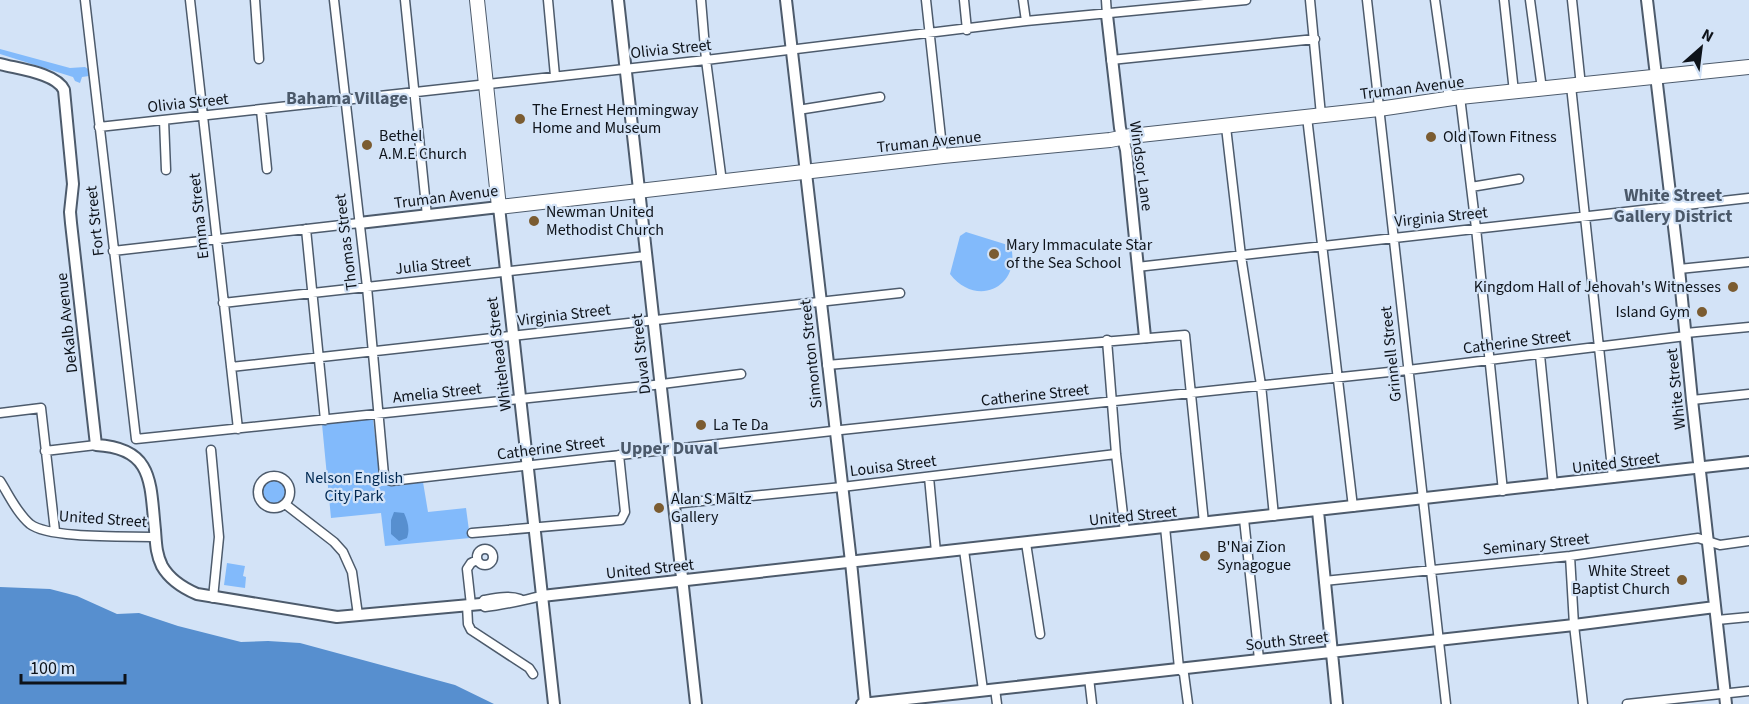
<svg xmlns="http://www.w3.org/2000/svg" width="1749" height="704" font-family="'Source Sans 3',sans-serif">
<rect width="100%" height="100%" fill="#d3e3f7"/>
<path fill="#82bafb" d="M0,49L70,68L85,67L88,69L89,76L82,77L80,83L75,81L73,77L0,54Z
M966,232L1011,246C1021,288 976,308 950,274L960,236Z
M373,419L381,486L423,482L428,512L466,508L470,538L385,546L381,513L331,518L322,424Z
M263 492a12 12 0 1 1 24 0a12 12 0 1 1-24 0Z
M227,563L245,566L243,576L246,577L245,588L224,585Z"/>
<path fill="#578fcf" d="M394,512L404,513C408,522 410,529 407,538L399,541L391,534V520Z
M0,587L50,589L77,596L117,614L139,613L178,626L241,642L268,641L300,643L455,685L494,704H0Z"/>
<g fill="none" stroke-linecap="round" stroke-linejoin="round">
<defs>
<path id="minor" d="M85,0L136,439L654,385L741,374
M190,0L238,429
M255,0L259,59
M334,0L367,287L384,475L386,479L391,481L841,430L1408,370L1686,336
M405,0L427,216
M548,0L555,76
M701,0L706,60L722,182
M926,0L943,156
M964,0L967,30
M1023,0L1026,21
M1106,0L1107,15
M1310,0L1321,115
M1367,0L1446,704
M1435,0L1449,99
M1504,0L1514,92
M1530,0L1542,89
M1572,0L1581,86
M1111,60L1315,39
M1571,86L1613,478
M1460,97L1476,228L1503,491
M261,110L267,169
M798,110L880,97
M1307,117L1353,507
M164,120L166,170
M99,127L706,60L1026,21L1246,0
M1226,127L1241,256L1261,385L1274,516
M1471,187L1519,179
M306,229L325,420
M113,251L359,223
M1137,267L1749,198
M1679,269L1749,262
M223,303L646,256
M1686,333L1749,327
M1107,340L1116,454L1125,532
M1540,355L1553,485
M827,365L1185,335L1204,523
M231,367L900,293
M1692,400L1749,394
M0,413L41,408L55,531
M211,450L219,537L213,598
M45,451L96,445
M258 492a16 16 0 1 1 32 0a16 16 0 1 1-32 0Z
M929,477L936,552
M0,481C9,495 17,513 30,524C49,539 128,536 155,537
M285,504L334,542L343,552L352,572L358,615
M673,504L842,487L1116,454
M1244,519L1259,659
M1165,527L1179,668L1184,674L1188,704
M472,533L621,520L625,512L619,455
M1026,543L1040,634
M477 557a8 8 0 1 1 16 0a8 8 0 1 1-16 0Z
M964,550L983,690
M1570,556L1574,625L1583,704
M1324,581L1570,556L1698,538L1720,545L1749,541
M481,604L485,607C505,605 523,600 542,596
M481,604L484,600C495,598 509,595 520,599
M467,605L468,624L471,630L529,668L533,674
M471,605L467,569L471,563L477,560
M1717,620L1749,617
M1089,678L1092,704
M995,689L997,704
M1627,704L1749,691"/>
<path id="tertiary" d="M618,0L696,704
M786,0L851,562L865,703
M1647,0L1679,269L1692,400L1726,704
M1107,15L1120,128L1126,150L1145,337
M0,64C18,69 56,73 64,90L73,184L70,212L71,223L96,445C154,448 150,483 155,530C156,543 156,554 162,566C170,580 183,588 197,594L337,617L481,604
M359,223L499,207L554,704
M1318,511L1337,704
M542,596L1749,462
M862,704L1574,625L1715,607"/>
<path id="primary" d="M477,0L499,207L943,156L1110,140L1131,136L1379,109L1460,97L1749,67"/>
</defs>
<use href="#minor" stroke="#4d5b6c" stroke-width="11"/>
<use href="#tertiary" stroke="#4d5b6c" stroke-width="14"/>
<use href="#primary" stroke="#4d5b6c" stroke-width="16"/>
<use href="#minor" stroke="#fff" stroke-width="8"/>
<use href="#tertiary" stroke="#fff" stroke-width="10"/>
<use href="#primary" stroke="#fff" stroke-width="14"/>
</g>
<g fill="#7b5c31" stroke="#d3e3f7" stroke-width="2">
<circle cx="520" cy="119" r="6"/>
<circle cx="1431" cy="137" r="6"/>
<circle cx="367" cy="145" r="6"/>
<circle cx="534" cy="221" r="6"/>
<circle cx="994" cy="254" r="6"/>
<circle cx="1733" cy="287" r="6"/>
<circle cx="1702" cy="312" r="6"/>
<circle cx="701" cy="425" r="6"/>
<circle cx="659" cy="508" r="6"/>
<circle cx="1205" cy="556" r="6"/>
<circle cx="1682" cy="580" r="6"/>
</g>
<g text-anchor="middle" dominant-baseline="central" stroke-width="4.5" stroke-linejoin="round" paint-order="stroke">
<g font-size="16" fill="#0e131a" stroke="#d3e3f7">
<text transform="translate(671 49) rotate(-6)">Olivia Street</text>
<text transform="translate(1412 88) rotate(-7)">Truman Avenue</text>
<text transform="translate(188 103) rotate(-6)">Olivia Street</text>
<text transform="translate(929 142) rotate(-6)">Truman Avenue</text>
<text transform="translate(1141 166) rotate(82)">Windsor Lane</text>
<text transform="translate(446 197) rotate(-7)">Truman Avenue</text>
<text transform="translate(199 216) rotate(-96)">Emma Street</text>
<text transform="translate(1441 217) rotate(-6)">Virginia Street</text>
<text transform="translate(95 221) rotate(-96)">Fort Street</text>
<text transform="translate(346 242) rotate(-97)">Thomas Street</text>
<text transform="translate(433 265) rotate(-6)">Julia Street</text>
<text transform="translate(564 315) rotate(-7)">Virginia Street</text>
<text transform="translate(67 323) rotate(-96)">DeKalb Avenue</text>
<text transform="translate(1517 342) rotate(-7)">Catherine Street</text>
<text transform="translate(499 354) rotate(-97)">Whitehead Street</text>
<text transform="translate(641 354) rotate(-96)">Duval Street</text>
<text transform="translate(811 354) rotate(-96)">Simonton Street</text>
<text transform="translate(1391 354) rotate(-96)">Grinnell Street</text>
<text transform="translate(1676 389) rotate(-96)">White Street</text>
<text transform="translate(437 393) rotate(-6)">Amelia Street</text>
<text transform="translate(1035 395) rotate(-6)">Catherine Street</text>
<text transform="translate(551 448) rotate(-7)">Catherine Street</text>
<text transform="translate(1616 463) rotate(-7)">United Street</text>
<text transform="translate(893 466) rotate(-7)">Louisa Street</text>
<text transform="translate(1133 516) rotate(-6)">United Street</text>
<text transform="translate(103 519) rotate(4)">United Street</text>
<text transform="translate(1536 544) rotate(-6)">Seminary Street</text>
<text transform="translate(650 569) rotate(-6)">United Street</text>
<text transform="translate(1287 641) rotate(-6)">South Street</text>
</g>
<g font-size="16" fill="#0e131a" stroke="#d3e3f7" text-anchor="start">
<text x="532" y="110">The Ernest Hemmingway<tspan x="532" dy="18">Home and Museum</tspan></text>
<text x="379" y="136">Bethel<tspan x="379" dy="18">A.M.E Church</tspan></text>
<text x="1443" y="137">Old Town Fitness</text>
<text x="546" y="212">Newman United<tspan x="546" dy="18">Methodist Church</tspan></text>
<text x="1006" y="245">Mary Immaculate Star<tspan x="1006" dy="18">of the Sea School</tspan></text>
<text x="1721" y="287" text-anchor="end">Kingdom Hall of Jehovah's Witnesses</text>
<text x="1690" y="312" text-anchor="end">Island Gym</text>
<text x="713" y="425">La Te Da</text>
<text x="671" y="499">Alan S Maltz<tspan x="671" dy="18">Gallery</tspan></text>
<text x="1217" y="547">B'Nai Zion<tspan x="1217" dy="18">Synagogue</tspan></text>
<text x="1670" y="571" text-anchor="end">White Street<tspan x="1670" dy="18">Baptist Church</tspan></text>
</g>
<g font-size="16" fill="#012952" stroke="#d3e3f7">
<text x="354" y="478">Nelson English<tspan x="354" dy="18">City Park</tspan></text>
</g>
<g font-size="18" font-weight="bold" fill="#4b596a" stroke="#d3e3f7">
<text x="347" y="98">Bahama Village</text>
<text x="1673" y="195">White Street<tspan x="1673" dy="21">Gallery District</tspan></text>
<text x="669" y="448">Upper Duval</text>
</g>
</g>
<g transform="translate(1701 48) rotate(28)" stroke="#d3e3f7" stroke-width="4.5" paint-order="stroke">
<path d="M0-4.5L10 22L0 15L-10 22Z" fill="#0e131a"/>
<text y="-9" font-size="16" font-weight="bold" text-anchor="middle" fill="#0e131a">N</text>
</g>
<path d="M21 674v9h104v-9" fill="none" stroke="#0e131a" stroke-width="3"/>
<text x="30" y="674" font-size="18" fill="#0e131a" stroke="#d3e3f7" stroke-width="4.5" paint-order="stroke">100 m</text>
</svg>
